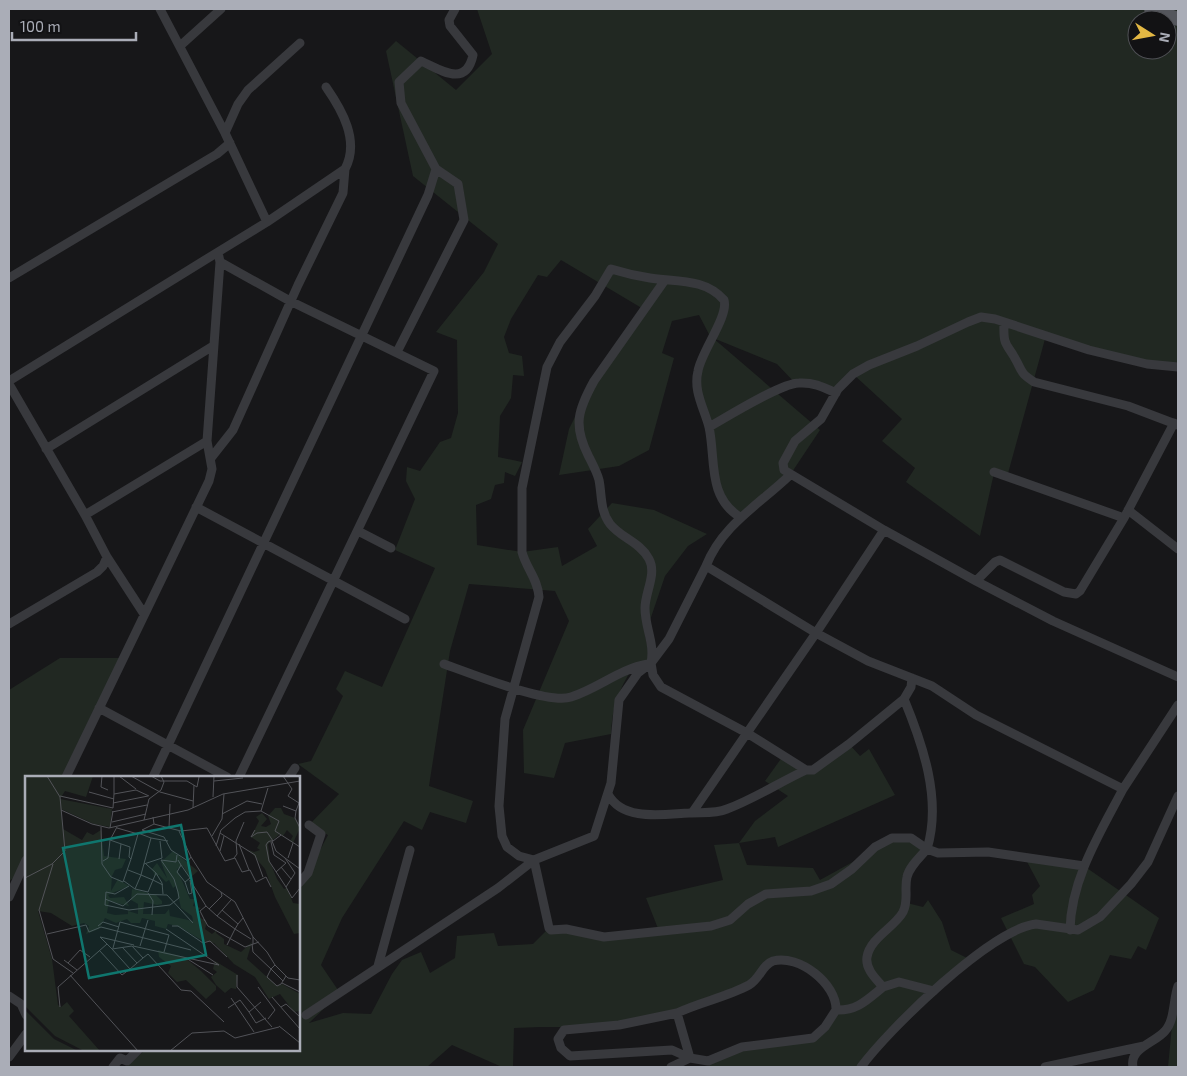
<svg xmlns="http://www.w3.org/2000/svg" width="1187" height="1076" font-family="'Exo 2',sans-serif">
<rect width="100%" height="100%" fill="#171719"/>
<path fill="#212822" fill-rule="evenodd" d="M477,9H1178V368L1045,339L1007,477L994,473L980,536L906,482L915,468L882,441L902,419L853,374L838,389L795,383L777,364L713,338L820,430L790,475L740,517L721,498L696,380L711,338L699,315L672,321L662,353L674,358L649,450L619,466L559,475L569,429L586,395L645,310L561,260L547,277L538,275L511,319L504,337L509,353L522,356L524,376L513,375L511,398L500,416L498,457L522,462L515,476L505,472L504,483L495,485L491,499L476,505L477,545L522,552L558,547L562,566L597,546L588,529L612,503L654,510L707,534L688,546L665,576L645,635L651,663L632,669C618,691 612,708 611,734L565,743L554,778L524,773L523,730L569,621L555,591L469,584L450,651L429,786L473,801L466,823L430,812L422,830L404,821L342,918L321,965L340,993L309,1023L343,1013L371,1014L392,974L402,960L421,952L430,973L455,958L457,936L494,933L498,946L533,944L549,928L589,935L659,931L646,898L723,880L714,845L739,843L755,821L788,796L765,781L783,756L806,770L849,744L860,756L869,749L895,795L778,847L775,837L739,843L747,865L813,868L820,880L898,837L927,849L909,872L907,903L923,907L928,900L942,922L951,950L971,960L860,1067H709L708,1061L742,1047L813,1038L836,1005L814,973L780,960C737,993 672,1019 618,1025C584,1028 549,1026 514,1028L513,1067H502L452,1045L427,1067H126L145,1050H299V885L308,873L328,835L309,825L339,794L298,764L311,761L343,696L336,689L345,671L382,687L435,568L395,550L415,499L406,481L407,467L420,471L440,442L451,438L458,413L457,340L436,332L484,272L498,244L413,176L386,51L396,41L456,90L492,54ZM1137,20H1167V50H1137Z
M60,658H123L65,777H26V856L17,876L9,881V690Z
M1025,858L1084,866L1159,918L1146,950L1138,946L1131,959L1110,955L1094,990L1068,1002L1035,967L1024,964L1001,918L1034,904L1032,895L1040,886Z
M1175,994L1178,995V1067H1168Z"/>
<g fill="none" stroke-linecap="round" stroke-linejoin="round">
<path stroke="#38393d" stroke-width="9" d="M180,46L221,9
M326,87C342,110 360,141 345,169
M225,133L238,104L248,90L300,43
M220,262L290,301L434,371L239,777
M9,278L217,154L230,143
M1004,322C1003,349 1007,342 1017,362C1023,374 1022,374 1034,382L1128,406L1178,425
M397,352L464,220L458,184L436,169
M9,381L218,252
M9,384L85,515
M1174,423L1124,518L1080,591L1076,594L1064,592L1000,560L995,562L976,581L1053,621L1178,677
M709,427C727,417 781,383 799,383C813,382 823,387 836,393
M46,449L213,346
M211,458L233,430L298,285L343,193L345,169L267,222
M994,472L1124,518
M790,475C760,504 722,525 706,566L816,633L747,733L806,770H813L849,744L904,699
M196,507L405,619
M1128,510L1178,549
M884,530L816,633L868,661L932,686L976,715L1123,789L1178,705
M358,531L391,548
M107,557L144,614
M976,581L884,530L784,470L783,463L795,441L821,419L838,389L853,374L869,365L917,346L968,322L981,317L995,319L1089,350L1147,364L1178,367
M9,624L97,572L103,566L107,557L85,515L207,441L220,262L218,252L267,222L225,133L160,9
M444,664C470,673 548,705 571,697C599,688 619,669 648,664
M912,678L911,687L904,699C923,745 942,800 927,849L938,853L988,852L1084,866
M99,708L227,777
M66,777L209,481L212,469L207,441
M153,777L428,195L436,169L401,103L399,82L421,61C441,70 466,88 473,55L450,26L449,20L455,9
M289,777L295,768
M608,794C623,822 664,814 689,813C702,812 715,814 727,809C754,799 780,782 806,770
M692,813L747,733L661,687L653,675L651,663L669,639L706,566
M534,860L519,856L507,847L502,836L499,806L505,719L539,597C538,579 526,568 522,552V488L547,367L560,342L595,296L611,269C624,273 637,276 650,278C676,282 705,278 724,300C729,316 701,352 698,371C693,391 704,408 709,427C716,459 707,497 740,517
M534,860L549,928L551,930L566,929L604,937L711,926L730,920L748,904L766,894L811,891L831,884L852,869L875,847L892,838H911L927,849C920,857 909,867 907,877C904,889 909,900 903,912C895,927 870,938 867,957C865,969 876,979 883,987L899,982L934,991
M299,883L308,873L321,834L309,825
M9,897L26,860
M1070,930C1071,879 1100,833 1123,789
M378,966L410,850
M9,996L21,1004L26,1015
M836,1010L825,1027L813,1038L742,1047L708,1061L690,1058L677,1013C700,1002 727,997 749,985C760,979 762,965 773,961C799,954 837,984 836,1010C857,1011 867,1000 883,987
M306,1015L498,888L534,860L594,836L611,783L619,700L638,673L651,663C655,643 645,628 645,608C645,592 657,574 649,559C640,542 621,538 610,524C600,511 602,495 599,480C597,472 592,463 588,455C573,425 578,410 594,381L665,280
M9,1057L26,1034
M113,1067L120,1058L127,1061L138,1050
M671,1067L690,1058L672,1050L570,1056L561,1048L558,1039L564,1030L619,1025L677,1013
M861,1067C888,1030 991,929 1036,924L1078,930L1100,917L1131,884L1148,862L1178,796
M1045,1067L1144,1046
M1133,1067C1129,1048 1155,1043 1165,1031C1175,1020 1173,1000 1178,986"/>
<path stroke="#54565c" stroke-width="14" d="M1151,9L1178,19"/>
</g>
<g transform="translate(25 776)">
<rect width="275" height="275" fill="#171719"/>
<path d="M0,0H68L61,21L40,15L35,23L87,33L85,51L69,48L36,33L38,53L57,64L62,56L68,59L76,54L79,80L101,83L97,92L90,94L87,100L86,115L93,103L104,110L83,119L85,122L99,121L104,130L84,125L82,137L90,139L103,138V135L113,138V128L106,124L107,113L131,119L137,125V128L132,129L119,126L118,138H140L144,133L145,140L168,145L167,140L156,132L151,110L148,112L144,104L141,106L134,99L130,100L127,93L132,87L142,102L136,86L148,75L173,95L165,102L158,90L152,93L165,123H170L168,130L176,132L173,134L176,142L182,146L180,153L187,158L192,154L191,157L199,163V168L216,176L227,166L222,183L252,210L257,208L275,218V235L269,236L255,218L244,223L230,201L209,188L189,167L178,165L153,150L143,148L141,153L130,150V145L117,142L115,147H106L102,143L91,147L80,142L74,153L61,158L64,150L59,147L47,150L26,137L13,135L27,183L33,229L36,231L42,226L49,235L44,240L75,275H59L30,260L0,230ZM250,32H256L259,38L270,42L275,52L268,67L265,65L268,60L262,54L258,60L255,58L243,68L245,86L252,103L259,113L262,112L268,127L275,128V157L269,158L250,121L240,93L224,74L229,76L235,74L232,72L235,67L226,61L234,45L231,41L237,37L242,43L236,50L241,51L246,48L243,40ZM133,174L159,181L176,195L191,210V214L181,223L161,204L152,206L143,197L146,190L134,181ZM190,185L213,199L211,213L206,212L200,217L191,209L186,201L192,196L188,193ZM0,234L29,263L53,275H0Z" fill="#212822"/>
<path fill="none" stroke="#525358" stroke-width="1" d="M77,0L76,11L83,14M89,0V18M94,0L111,13M106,0L135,16L168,25M126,0L135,5H162L172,11L174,1M258,0L267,13L263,20L274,27L271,35L258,30M189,5L218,2M64,16L89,23M35,20L88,32L89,18L111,14L124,20M188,21L189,0M124,23L136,14L139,6L136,0M88,27L123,20M168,32L169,9M36,34L67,48L84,52L163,34L198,18L275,5M236,35L254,45L250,55L275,71M271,35L270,42L275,52M87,36L122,29M197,38L222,25L237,28M119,44L124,23M87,46L121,38M129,48L144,52L145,28M76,51L77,88L86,101L98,106L106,83M85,52L88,35M144,52L156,55L182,52L200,85L210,82L217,96L225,94L231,106L241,101L246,111M117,54L139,61L146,74L163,85L166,81L154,55M117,54L129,48L128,41M230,54L226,61L232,57L242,56L248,65L256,59M195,57L230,79L238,101M187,60L197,43L199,18M126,62L143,65M85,64L105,71L104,81L106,83L113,58L92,52M247,65L251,75L260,82L270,97L261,111L244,85L241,69L243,66L245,65H248M246,66L249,79L261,87L251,96M214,68L224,94M191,70L196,54L210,42L220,36L236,35L243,12M195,75L199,60M166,81L182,106L210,126L228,161M209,82L212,78L211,65L219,46M260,82L275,93M263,82L268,67M94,83L96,68M153,84L156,89L152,96L160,106L165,102L156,89M78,85L83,82L85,64L92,51M28,88L14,134L28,183L48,197M119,88L137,82L135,65M256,91L266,103M103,94L116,99L117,95L126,62L113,57M131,97L137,107L138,118M0,102L27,88L40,75L35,21L22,0M99,105L110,113L116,99L128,104L131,97L121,88M160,106L164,118L167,117L165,104L181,130L192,140L206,124M104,110L90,118L81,116L80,129L104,134L145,129L154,122L153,116L149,103L136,84L151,86L152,79M261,111L267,122L275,112M110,113L123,116L128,104L138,109M123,117L128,125L127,139M80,123L98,130L112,118L142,119L168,147M184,133L197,120L196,116M197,134L213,148L218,142M192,140L210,153L213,148M179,143L183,150L220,171L234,166M180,145L175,135L181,130M73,150L78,146L94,151M147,150H153L178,167L185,165L202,181M22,158L61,149L64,156L76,151L166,174M82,168L75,161L109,169M227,168L228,176L246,193L250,189L242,176L228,161V168M202,169L210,153L226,163M108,170L194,189L141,153M115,170L123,144M97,171L112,187M88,172L95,146L144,159M87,173L105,193L118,182M74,174L97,199L105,193M139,176L144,159M161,182L188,199M39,184L52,194M43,187L55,174L65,181M250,189L263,202L275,204M45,199L113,275M212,199V211L247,251M258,205L246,193L242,201L252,210L256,208L258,205L261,200M257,207L275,216M233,211L250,234L243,243M156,214L166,215L199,246M247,221L275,253M206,222L229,256M35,231L33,211L82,168L87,173L107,170L118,182L123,178L156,214M256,231L261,228L275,241M203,232L215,224L224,236L236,226M224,236L231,247L241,242M254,250L275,267M145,275L167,257L199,255L210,262L254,251"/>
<path fill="#0f766e" fill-opacity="0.15" stroke="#0f766e" stroke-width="2.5" d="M156,49L181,179L64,202L38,72Z"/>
<rect width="275" height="275" fill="none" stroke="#aaadb7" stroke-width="2.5"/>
</g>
<rect width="1187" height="1076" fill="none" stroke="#aaadb7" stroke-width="20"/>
<g transform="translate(1152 35) rotate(101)"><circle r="24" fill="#121214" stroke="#4f5055"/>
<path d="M0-4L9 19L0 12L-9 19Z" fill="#e3b844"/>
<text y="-8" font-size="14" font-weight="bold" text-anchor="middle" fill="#aaadb7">N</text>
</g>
<path d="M12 32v8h124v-8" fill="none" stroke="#aaadb7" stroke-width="2.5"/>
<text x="20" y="32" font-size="15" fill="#aaadb7" stroke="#121214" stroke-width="4" paint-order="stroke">100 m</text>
</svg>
